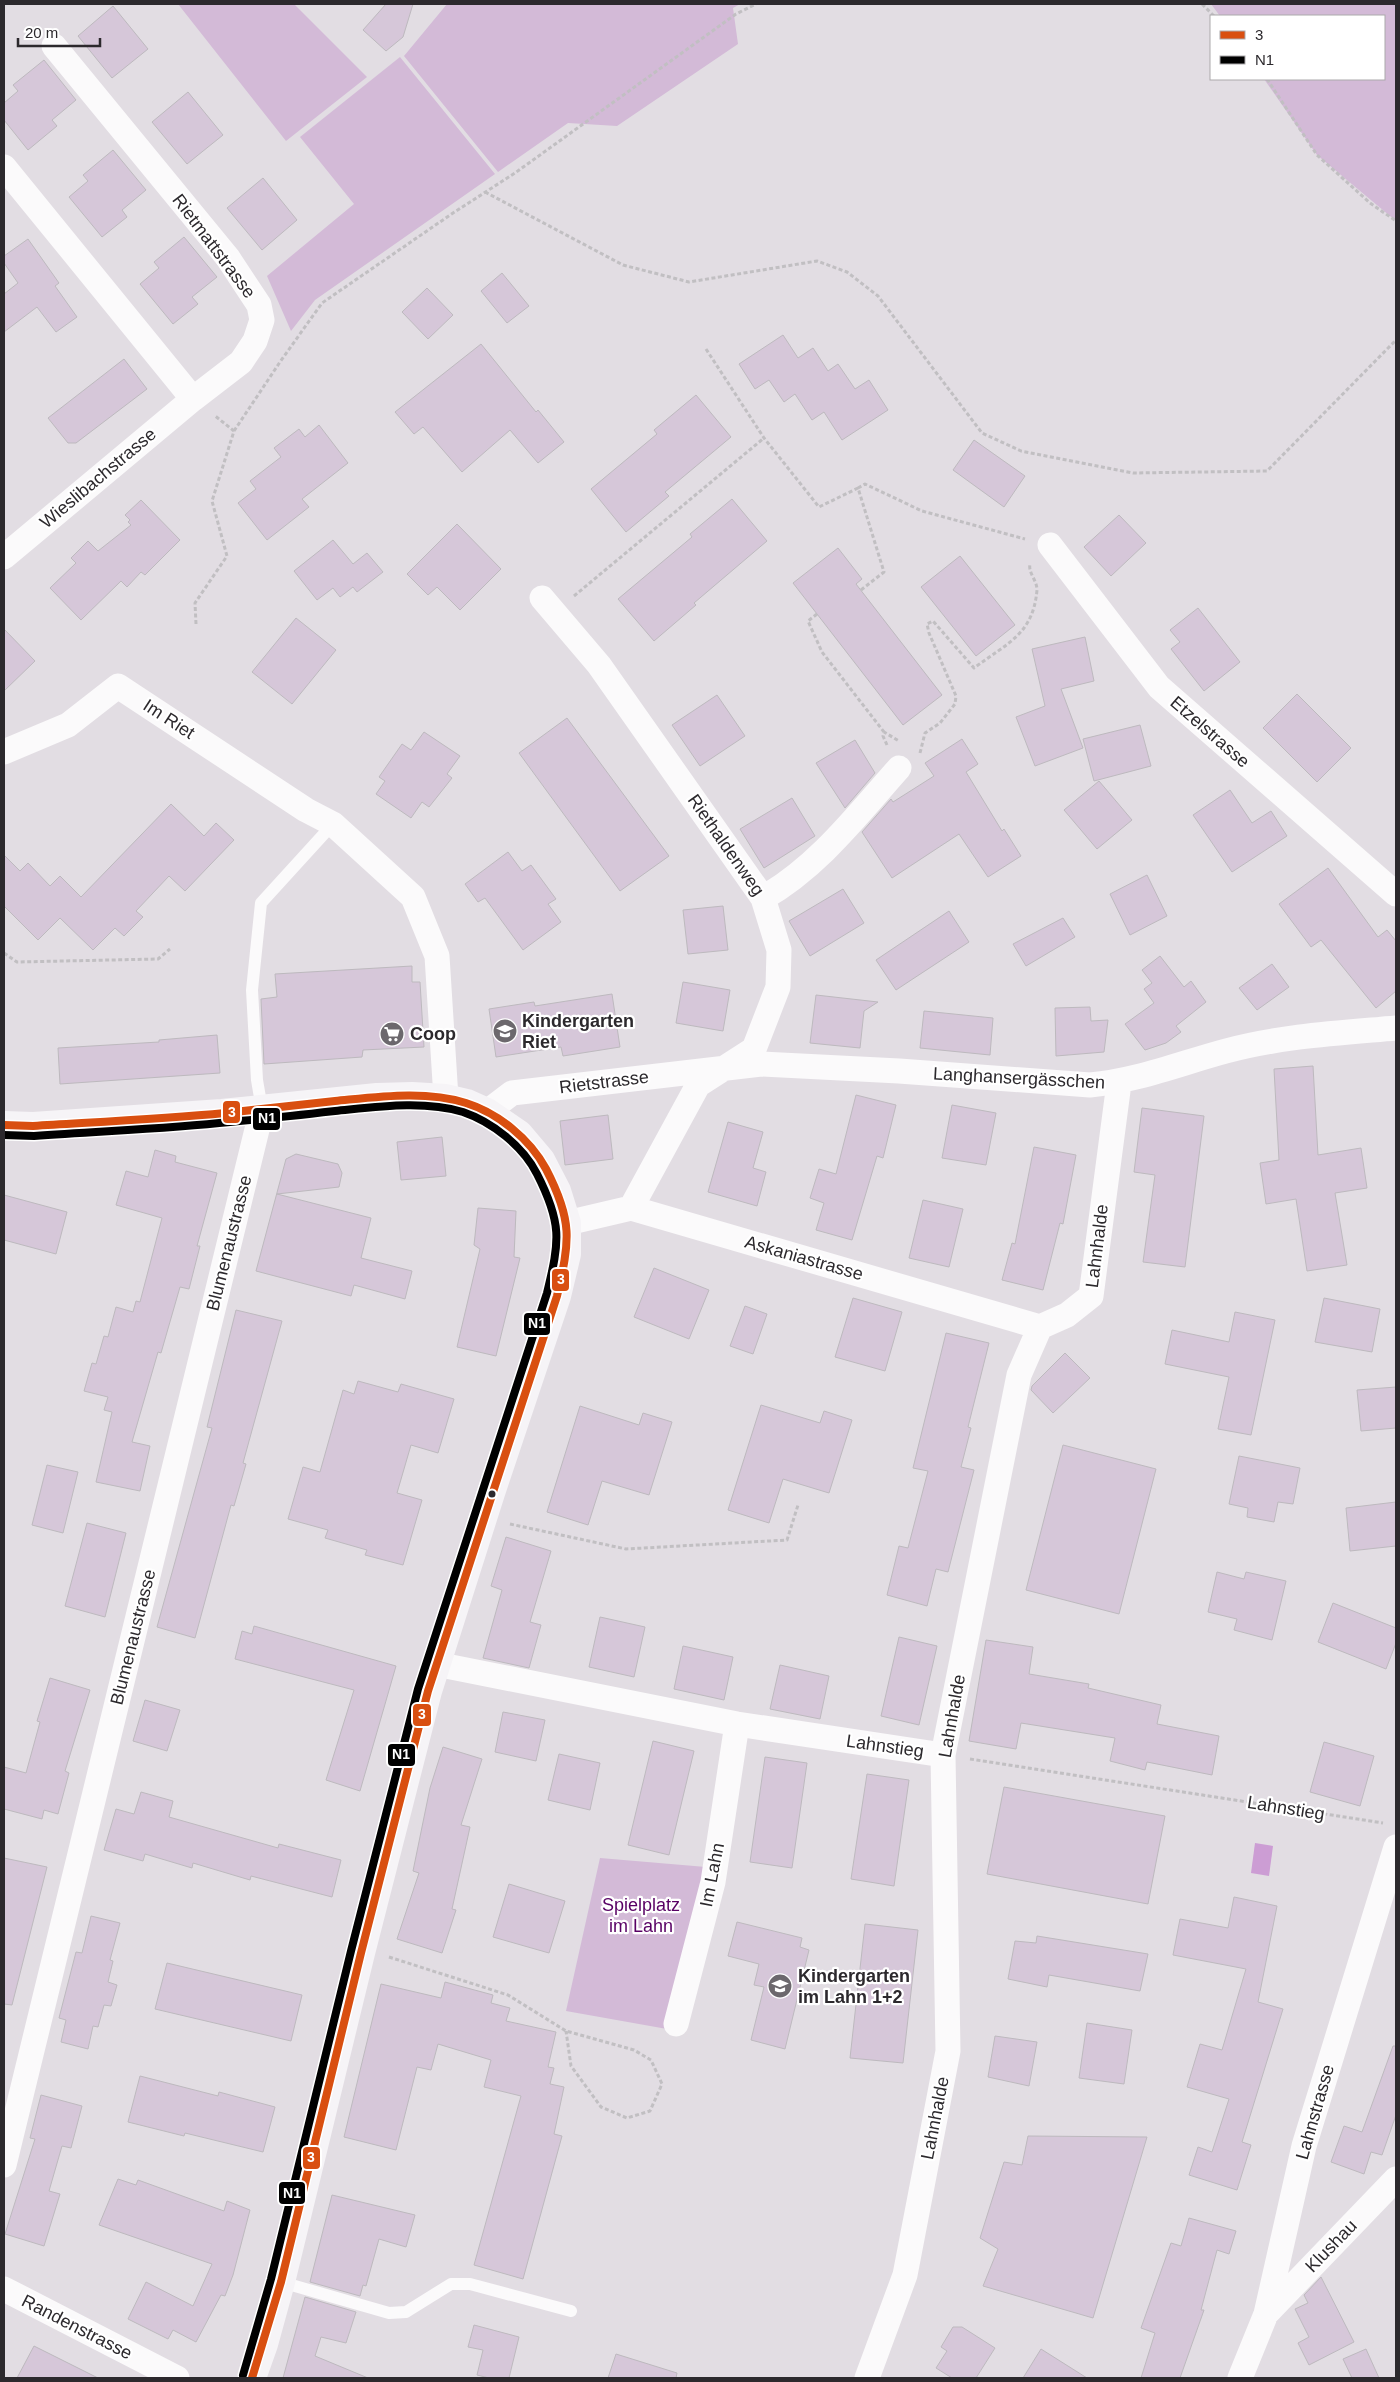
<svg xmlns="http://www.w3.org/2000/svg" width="1400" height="2382" font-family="Arial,sans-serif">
<rect width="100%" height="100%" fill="#e2dde3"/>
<path fill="#d3bad7" d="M178,4H294L367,77L286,141Z
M447,4H740L733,8L738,44L617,126L568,123L498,172L404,56Z
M1211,4H1396V221L1317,155L1264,79H1384V16H1220Z
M400,57L495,174L315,300L291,331L267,276L354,204L300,137Z
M600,1858L706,1867L667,2029L566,2011Z"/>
<path fill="#cc9dd4" d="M1255,1843L1273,1846L1269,1876L1251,1873Z"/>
<path fill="#d6c7d9" stroke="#bdb9be" d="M386,4H413L403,37L386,51L363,30Z
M113,6L148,49L112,78L78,36Z
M44,60L76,100L52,120L57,126L28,150L4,120V103L18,91L13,85Z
M188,92L223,135L187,164L152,122Z
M113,150L146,190L122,210L127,217L102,237L69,197L88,181L83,175Z
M263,178L297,220L262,250L227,208Z
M184,237L217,277L192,297L198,304L173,324L140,284L159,268L154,262Z
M28,239L59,283L55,286L77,317L56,332L37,307L4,332V294L18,283L4,263V256Z
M502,273L529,306L507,323L481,291Z
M427,288L453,315L428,339L402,312Z
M783,335L798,358L813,348L828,371L838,364L855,389L869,380L888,410L842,440L824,412L812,420L795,394L784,402L769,380L755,389L739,364Z
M481,344L536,412L538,410L564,442L538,463L510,430L462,472L423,427L414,434L395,412Z
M124,359L147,389L76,443H68L48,418Z
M696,395L731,437L665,492L669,496L626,532L591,489L657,434L654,430Z
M319,425L348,463L302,499L309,507L267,540L238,503L256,489L250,481L281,457L274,448L299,429L305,437Z
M974,440L1025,476L1004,507L953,470Z
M732,499L767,541L694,603L696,605L654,641L618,599L692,537L690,534Z
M141,500L180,540L145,575L141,572L127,587L121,581L81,620L50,588L76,563L71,558L88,541L98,551L131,525L128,522L130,520L125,515Z
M1119,515L1146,543L1111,576L1084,547Z
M457,524L501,569L460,610L437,587L428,595L407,574Z
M333,540L353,564L367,553L383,572L357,592L353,587L340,597L333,588L317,600L294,571Z
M838,548L862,579L856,584L942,695L903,725L793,583Z
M960,556L1015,625L976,656L921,587Z
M1198,608L1240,662L1204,691L1171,649L1180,642L1170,630Z
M296,618L336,650L292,704L252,672Z
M4,629L35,661L4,691Z
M1085,637L1094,681L1061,689L1083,748L1035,766L1016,717L1045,706L1032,649Z
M1297,694L1351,748L1317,782L1263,728Z
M717,695L745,736L700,766L672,725Z
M567,718L669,856L620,891L519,753Z
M1140,725L1151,766L1094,781L1083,739Z
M424,732L460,756L447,774L452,778L437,797L429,807L422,802L411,818L376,794L385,781L379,777L402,744L411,750Z
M962,739L978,764L966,772L1002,831L1004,829L1021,856L988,877L959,834L892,878L862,832L891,799L893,802L934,776L925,763Z
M855,740L875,773L845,808L816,763Z
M1099,781L1132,820L1097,849L1064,810Z
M1230,790L1252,823L1271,811L1287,836L1232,872L1193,815Z
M792,798L815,836L764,868L740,829Z
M171,804L204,836L216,823L234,840L185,891L169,876L136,911L143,917L124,936L115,928L93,950L60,918L38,940L4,906V855L20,871L28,863L50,886L60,876L81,897Z
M508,852L522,871L531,865L556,899L548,904L561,922L523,950L485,898L478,902L465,884Z
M1328,868L1378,937L1387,930L1396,941V991L1376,1008L1321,940L1311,947L1279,904Z
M1147,875L1167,916L1130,935L1110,894Z
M843,889L864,923L810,956L789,921Z
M723,906L728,950L688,954L683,910Z
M949,911L969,942L896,990L876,960Z
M1063,918L1075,937L1026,966L1013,944Z
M1160,956L1184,987L1191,981L1206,1002L1176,1026L1181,1032L1166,1043L1145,1050L1125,1024L1154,1003L1144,989L1152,983L1142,970Z
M1272,964L1289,987L1257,1010L1239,988Z
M412,966V982H420L424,1047L363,1050L362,1057L264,1064L261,999L277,997L275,974Z
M683,982L730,990L723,1031L676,1023Z
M612,994L620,1047L563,1056L561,1047L496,1057L489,1009L534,1002L535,1006Z
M816,995L878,1002L864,1011L860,1048L810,1043Z
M1090,1007L1091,1021L1108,1020L1104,1052L1056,1056L1055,1008Z
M924,1011L993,1018L990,1055L920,1048Z
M217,1035L220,1073L60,1084L58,1048L159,1042V1040Z
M1313,1066L1318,1155L1361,1148L1367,1188L1335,1193L1347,1265L1307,1271L1296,1199L1266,1204L1260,1163L1279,1160L1274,1069Z
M856,1095L896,1105L883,1158L877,1156L852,1240L816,1230L824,1203L810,1198L819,1169L836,1174Z
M952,1105L996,1113L986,1165L942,1158Z
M1142,1108L1204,1116L1185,1267L1143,1262L1155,1175L1134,1172Z
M608,1115L613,1159L565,1165L560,1121Z
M728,1122L763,1132L753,1168L766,1172L757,1206L708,1192Z
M442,1137L446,1176L401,1180L397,1142Z
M1034,1147L1076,1155L1063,1224L1060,1223L1043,1290L1002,1280L1012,1243L1015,1244Z
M155,1150L176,1156L175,1162L217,1173L197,1246H200L189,1289L180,1287L161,1353L158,1352L132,1442L150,1446L140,1491L96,1482L112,1412L104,1410L108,1397L84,1391L92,1363L96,1364L104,1336L108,1337L116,1307L133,1312L136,1301L140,1302L162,1218L116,1205L126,1171L148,1177Z
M296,1154L338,1164L342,1173L339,1187L277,1194L371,1218L361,1258L412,1271L405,1299L354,1285L351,1296L256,1271L286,1159Z
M4,1195L67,1212L56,1254L4,1240Z
M923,1200L963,1209L949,1267L909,1258Z
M478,1208L516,1211L514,1257L520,1258L496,1356L457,1347L480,1249L474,1245Z
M654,1268L709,1290L689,1339L634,1317Z
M853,1298L902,1312L885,1371L835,1357Z
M1324,1298L1380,1309L1372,1352L1315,1342Z
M745,1306L767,1314L753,1354L730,1346Z
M236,1310L282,1321L243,1463L246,1464L234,1506L231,1505L195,1638L157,1627L212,1428L207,1427Z
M1235,1312L1275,1320L1251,1435L1218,1429L1229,1377L1165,1364L1172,1330L1229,1342Z
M946,1333L989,1343L968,1427L971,1428L961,1467L974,1470L948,1572L936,1569L927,1606L887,1595L899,1546L908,1548L928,1471L913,1468Z
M1065,1353L1090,1378L1053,1413L1031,1390L1032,1386Z
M358,1381L398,1392L401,1384L454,1399L438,1453L411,1445L397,1493L422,1500L403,1565L365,1555L367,1550L325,1538L328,1530L288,1519L303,1467L320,1472L343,1390L354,1394Z
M1396,1387V1428L1361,1431L1357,1390Z
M761,1405L820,1423L824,1411L852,1420L829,1493L783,1479L769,1523L728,1510Z
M580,1406L639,1425L643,1413L672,1422L649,1495L602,1481L588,1525L547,1512Z
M1063,1445L1156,1469L1119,1614L1026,1590Z
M1239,1456L1300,1468L1293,1504L1278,1502L1274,1522L1247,1517L1248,1508L1229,1504Z
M47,1465L78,1472L63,1533L32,1525Z
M1396,1502V1546L1350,1551L1346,1508Z
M87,1523L126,1533L105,1617L65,1606Z
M506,1537L551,1551L530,1622L541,1625L529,1668L483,1658L502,1590L491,1586Z
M1217,1572L1244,1579L1246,1572L1286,1581L1272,1640L1234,1630L1237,1619L1208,1612Z
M1333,1603L1396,1628V1643L1386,1669L1318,1642Z
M600,1617L645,1627L634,1677L589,1667Z
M254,1626L396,1666L360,1791L326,1780L354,1690L235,1659L242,1631L252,1634Z
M899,1637L937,1646L919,1725L881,1716Z
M986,1640L1033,1647L1029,1674L1089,1684L1088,1688L1161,1705L1157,1724L1219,1736L1212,1775L1147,1762L1145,1770L1110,1761L1115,1738L1021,1723L1016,1749L969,1741Z
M683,1646L733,1657L724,1700L674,1689Z
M780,1665L829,1676L820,1719L770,1709Z
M50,1678L90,1690L65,1771L69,1773L58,1814L44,1810L42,1819L4,1809V1767L26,1773L40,1722L37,1721Z
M145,1700L180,1710L167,1751L133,1741Z
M503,1712L545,1720L536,1761L495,1752Z
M653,1741L694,1751L669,1855L628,1845Z
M1324,1742L1374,1756L1360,1806L1310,1792Z
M443,1747L482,1759L461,1825L470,1827L452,1909L456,1910L442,1953L397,1939L419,1873L413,1871L430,1788Z
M559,1754L600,1763L590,1810L548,1800Z
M765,1757L807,1763L792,1868L750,1862Z
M867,1774L909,1780L894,1886L851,1879Z
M1004,1787L1165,1816L1148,1904L987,1874Z
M141,1792L173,1801L169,1817L278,1848L279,1844L341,1860L332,1897L251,1876L250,1880L193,1863L192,1868L145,1854L143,1861L104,1850L116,1809L134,1814Z
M4,1858L47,1867L12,2005L4,2004Z
M509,1884L565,1901L549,1953L493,1937Z
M1234,1897L1277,1906L1258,2002L1283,2009L1242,2142L1251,2145L1237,2190L1189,2175L1198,2147L1212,2152L1229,2099L1187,2087L1200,2044L1222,2050L1246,1969L1173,1955L1180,1919L1228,1928Z
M91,1916L120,1923L110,1960L113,1961L108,1982L117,1985L111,2006L104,2005L98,2027L93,2026L88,2049L61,2042L66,2020L59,2018L76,1952L82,1953Z
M737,1922L802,1938L800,1947L809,1950L785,2049L751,2040L764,1987L754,1985L759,1964L728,1956Z
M865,1924L918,1930L903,2063L850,2058Z
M1037,1936L1148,1954L1140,1991L1049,1975L1047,1987L1008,1979L1015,1941L1036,1943Z
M167,1963L302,1995L291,2041L155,2009Z
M445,1982L493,1995L491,2003L510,2008L506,2021L556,2032L548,2067L554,2068L550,2084L564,2087L554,2134L562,2136L523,2279L474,2265L521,2096L484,2087L491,2060L438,2044L431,2070L417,2067L396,2150L344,2137L381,1984L441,1998Z
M1087,2023L1132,2030L1124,2084L1079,2078Z
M995,2036L1037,2042L1029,2086L988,2077Z
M1393,2046H1396V2115L1382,2155L1371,2152L1364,2174L1331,2162L1344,2126L1362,2132Z
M140,2076L218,2096L219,2092L275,2107L263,2152L185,2133L184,2136L128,2122Z
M41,2095L82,2106L71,2148L62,2146L49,2191L60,2194L44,2246L5,2234L35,2139L30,2138Z
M1028,2136L1147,2137L1093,2318L983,2286L998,2249L980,2238L1004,2162L1022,2165Z
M118,2179L136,2185L138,2180L224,2211L227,2201L250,2210L233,2275L225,2296L221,2295L196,2342L173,2330L168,2339L128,2319L146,2282L193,2306L212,2264L99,2225Z
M332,2195L415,2215L406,2247L379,2239L366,2286L363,2285L360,2296L310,2282Z
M1189,2218L1236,2231L1229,2254L1217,2250L1201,2310H1204L1180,2378H1141L1155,2333L1141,2328L1171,2243L1181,2246Z
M1321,2277L1354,2342L1309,2365L1298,2343L1309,2337L1295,2309L1308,2303L1304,2295Z
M305,2297L356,2312L346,2343L321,2337L315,2356L368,2378H283Z
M474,2325L519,2337L509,2378H489L477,2375L483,2350L468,2347Z
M953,2327H962L995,2348L976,2378H952L936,2368L947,2351L941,2347Z
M34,2346L98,2378H17Z
M1041,2349L1087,2378H1023Z
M1366,2349L1379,2378H1352L1343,2359Z
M616,2354L677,2373L676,2378H608Z"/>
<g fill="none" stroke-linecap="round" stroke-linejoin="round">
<path stroke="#c1bfc2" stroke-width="3" stroke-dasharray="4 2.5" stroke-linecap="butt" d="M1202,4L1214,16
M1267,79L1317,155L1370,203L1396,221
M485,192L623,265L689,282L817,261L847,272L878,296L982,433L1021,451L1133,473L1267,471L1396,340
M706,349L764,438L819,507L858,488
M234,431L280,362L322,303L453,213L515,173L736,14L756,4
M861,590L884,572L858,488L865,484L922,511L1025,539
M574,596L764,438
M817,614L808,621L822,652L884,732
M196,624L195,603L227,556L212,501L234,431L214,415
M887,745L883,736L884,732L899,741
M920,753L925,733L940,723L955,704L956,696L929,633L927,624L933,621L974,668C1007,643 1033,635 1037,590C1037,580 1028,573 1030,564
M4,953L17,962L158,959L170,949
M510,1524L626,1549L787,1540L798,1505
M970,1759L1383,1823
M389,1957L508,1995L566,2031L634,2050L651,2060L662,2084L650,2111L627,2118L601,2107L571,2066L566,2031"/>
<path stroke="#fbfafb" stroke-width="12" d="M262,1109L257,1080L252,990L261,903L333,824
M281,2282L389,2313L406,2312L451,2284H470L571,2311"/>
<path stroke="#fbfafb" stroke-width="25" d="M4,167L193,399
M1050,545L1159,687L1396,894
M4,557L193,399L241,362L255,341L262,320L259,305L228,258L54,46
M542,598L599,665L763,898L779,950L778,987L754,1049L698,1085L631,1208
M4,752L68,725L118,686L306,810L333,824L413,897L437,956L446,1098
M763,898C818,867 858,814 899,768
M487,1112L512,1093L761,1064L899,1071L1090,1085C1137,1081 1181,1063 1226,1051C1282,1036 1339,1033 1396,1028
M567,1223L631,1208L1040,1327
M436,1664L737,1724L943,1755
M676,2024L713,1882L737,1724
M4,2165L262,1109
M4,2289L177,2378
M1266,2314L1396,2179
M867,2378L905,2275L948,2051L943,1755L1019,1375L1040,1327L1067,1315L1091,1296L1119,1083
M1240,2378L1266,2314L1304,2146L1396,1847"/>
<path stroke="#f6f4f7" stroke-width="28" d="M4,1125L33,1126L222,1113L377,1097L412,1096L446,1098L467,1103L487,1112L519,1134L541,1160L557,1191L567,1223V1254L557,1296L491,1493L428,1691L361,1953L281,2282L264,2344L252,2378"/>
<defs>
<path id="bus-1" d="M4,1125L33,1126C97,1122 162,1119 225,1113C262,1109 298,1105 335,1101C377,1097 425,1090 466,1103C498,1113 530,1139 546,1169C573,1221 570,1240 557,1296L428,1691L361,1953L281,2282L252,2378"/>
<path id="bus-2" d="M4,1135L34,1136C99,1131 165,1129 230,1122C265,1119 300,1115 335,1111C376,1107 423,1100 463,1112C492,1122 523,1146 537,1174C562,1223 560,1240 547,1293L418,1689L351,1951L271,2279L243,2375"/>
</defs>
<use href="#bus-1" stroke="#fff" stroke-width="11"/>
<use href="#bus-2" stroke="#fff" stroke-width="11"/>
<use href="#bus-1" stroke="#d94f10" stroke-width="8"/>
<use href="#bus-2" stroke="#000" stroke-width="8"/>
</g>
<defs>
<symbol id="school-disc" viewBox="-11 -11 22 22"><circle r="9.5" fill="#6c686d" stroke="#fff"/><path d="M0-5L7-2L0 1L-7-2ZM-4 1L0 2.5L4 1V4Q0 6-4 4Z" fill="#fff"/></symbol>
<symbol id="supermarket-disc" viewBox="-11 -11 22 22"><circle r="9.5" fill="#6c686d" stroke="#fff"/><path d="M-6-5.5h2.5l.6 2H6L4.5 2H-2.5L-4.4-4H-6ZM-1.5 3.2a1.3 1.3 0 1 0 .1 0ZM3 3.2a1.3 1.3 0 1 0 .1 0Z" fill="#fff"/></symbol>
</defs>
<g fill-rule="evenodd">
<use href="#school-disc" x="491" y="1017" width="28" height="28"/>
<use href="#supermarket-disc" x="378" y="1020" width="28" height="28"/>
<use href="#school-disc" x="766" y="1972" width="28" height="28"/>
</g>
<circle fill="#2c292d" stroke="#fff" stroke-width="2" cx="492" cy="1494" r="4.5"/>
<g text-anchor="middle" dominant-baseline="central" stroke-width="4.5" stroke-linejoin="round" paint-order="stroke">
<g font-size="18" fill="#2c292d" stroke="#fff">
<text transform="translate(214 246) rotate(53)">Rietmattstrasse</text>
<text transform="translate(98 478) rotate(-40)">Wieslibachstrasse</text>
<text transform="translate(169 719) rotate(33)">Im Riet</text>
<text transform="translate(1210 732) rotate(41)">Etzelstrasse</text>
<text transform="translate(726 845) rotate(55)">Riethaldenweg</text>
<text transform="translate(1019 1078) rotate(3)">Langhansergässchen</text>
<text transform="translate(604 1082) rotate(-7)">Rietstrasse</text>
<text transform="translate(229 1243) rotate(-76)">Blumenaustrasse</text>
<text transform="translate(1097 1246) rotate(-83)">Lahnhalde</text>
<text transform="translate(804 1258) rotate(16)">Askaniastrasse</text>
<text transform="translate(133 1637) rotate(-76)">Blumenaustrasse</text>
<text transform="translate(952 1716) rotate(-80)">Lahnhalde</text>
<text transform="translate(885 1746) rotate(8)">Lahnstieg</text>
<text transform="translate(1286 1808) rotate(9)">Lahnstieg</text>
<text transform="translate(712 1875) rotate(-79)">Im Lahn</text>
<text transform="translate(1315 2112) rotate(-74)">Lahnstrasse</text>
<text transform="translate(935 2118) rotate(-79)">Lahnhalde</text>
<text transform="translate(1331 2246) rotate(-46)">Klushau</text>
<text transform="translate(77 2327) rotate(27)">Randenstrasse</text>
</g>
<g font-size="18" font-weight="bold" fill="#2c292d" stroke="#fff" text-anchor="start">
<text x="522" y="1021">Kindergarten<tspan x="522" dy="21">Riet</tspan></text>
<text x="410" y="1034">Coop</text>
<text x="798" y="1976">Kindergarten<tspan x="798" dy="21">im Lahn 1+2</tspan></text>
</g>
<g font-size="18" fill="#580064" stroke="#fff">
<text x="641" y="1905">Spielplatz<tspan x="641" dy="21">im Lahn</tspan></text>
</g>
</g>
<g stroke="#fff" stroke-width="2">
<rect x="222" y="1100" width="19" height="24" rx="5" fill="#d94f10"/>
<rect x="252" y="1107" width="29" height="24" rx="5" fill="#000"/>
<rect x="551" y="1268" width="19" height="24" rx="5" fill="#d94f10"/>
<rect x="523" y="1312" width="28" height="24" rx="5" fill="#000"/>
<rect x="412" y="1703" width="20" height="24" rx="5" fill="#d94f10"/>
<rect x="387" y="1743" width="29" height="24" rx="5" fill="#000"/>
<rect x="302" y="2146" width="19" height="24" rx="5" fill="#d94f10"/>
<rect x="278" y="2181" width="28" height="24" rx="5" fill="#000"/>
</g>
<g font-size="14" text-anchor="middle" font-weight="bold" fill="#fff">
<text x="232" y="1117">3</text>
<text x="267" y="1123">N1</text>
<text x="561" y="1284">3</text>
<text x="537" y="1328">N1</text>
<text x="422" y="1719">3</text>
<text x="401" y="1759">N1</text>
<text x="311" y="2162">3</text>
<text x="292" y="2198">N1</text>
</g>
<rect width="1400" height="2382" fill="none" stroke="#2c292d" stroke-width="10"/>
<rect x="1210" y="15" width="175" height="65" fill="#ffffff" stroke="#aba9ab"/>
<rect x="1220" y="31" width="25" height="8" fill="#d94f10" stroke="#aba9ab"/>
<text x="1255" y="40" font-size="15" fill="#2c292d">3</text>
<rect x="1220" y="56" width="25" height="8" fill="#000000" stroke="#aba9ab"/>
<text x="1255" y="65" font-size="15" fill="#2c292d">N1</text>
<path d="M18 38v8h82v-8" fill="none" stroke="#2c292d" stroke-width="2.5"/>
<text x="25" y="38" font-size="15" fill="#2c292d" stroke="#ffffff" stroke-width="4" paint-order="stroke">20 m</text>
</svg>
